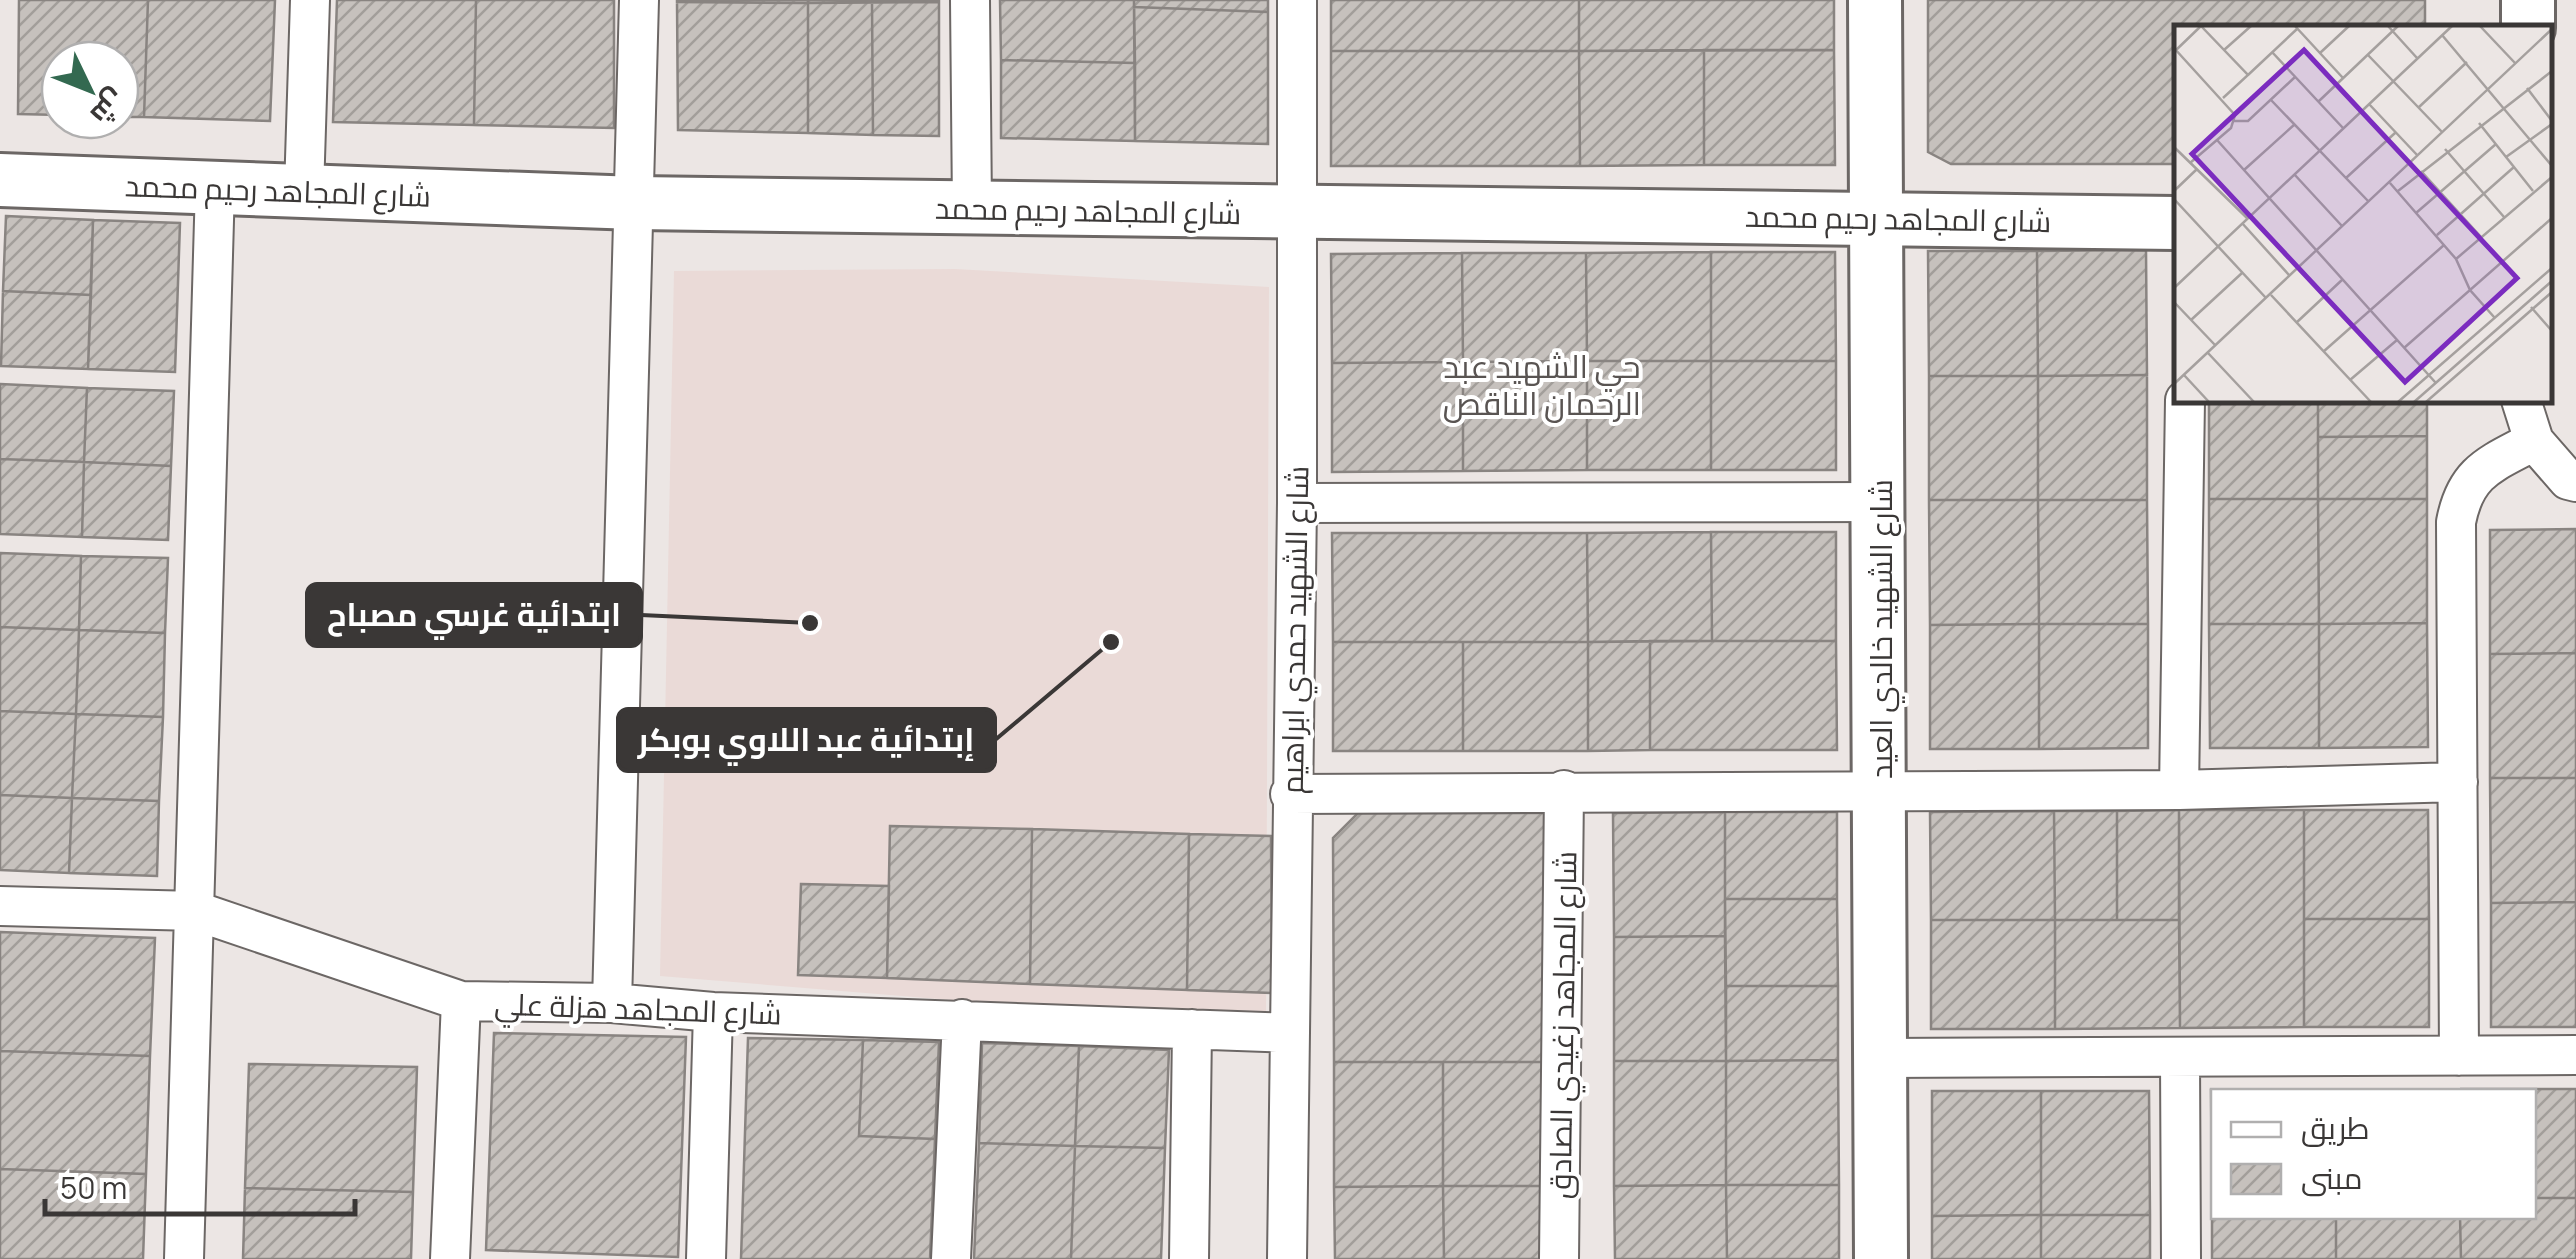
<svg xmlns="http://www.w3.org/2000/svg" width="2576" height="1259" font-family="Manrope,Cairo,sans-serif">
<defs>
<pattern id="building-hatch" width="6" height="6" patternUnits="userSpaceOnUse" patternTransform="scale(2.5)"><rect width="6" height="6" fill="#c6c1bd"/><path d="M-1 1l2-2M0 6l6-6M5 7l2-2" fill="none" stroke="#a29e9a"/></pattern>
</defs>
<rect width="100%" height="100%" fill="#ece6e4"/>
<path fill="#eadad7" d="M955,269L1269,287L1266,1026L660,976L674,271Z"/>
<path fill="url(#building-hatch)" stroke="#898481" stroke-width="2.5" d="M19,0H148L144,117H120V60H60V115L18,114Z
M148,0H275L270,121L144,117Z
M337,0H476L474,125L333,122Z
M476,0H614V128L474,125Z
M677,0H808V3L677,2Z
M808,0H939V2L808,3Z
M1000,0H1134L1135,63L1001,60Z
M1134,0H1268V12L1134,7Z
M1331,0H1579V51H1331Z
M1579,0H1834V50L1579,51Z
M1928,0H2425V28H2176V164H1951L1928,152Z
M677,2L808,3V133L678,130Z
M872,2H939V136L873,135Z
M872,2L873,135L808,133V3Z
M1134,7L1268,12V144L1135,141Z
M1704,50H1834L1835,165H1704Z
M1704,50V165L1580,166L1579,51Z
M1331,51H1579L1580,166H1331Z
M1001,60L1135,63V141L1001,138Z
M6,216L93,220L91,295L3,291Z
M93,220L180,223L175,372L88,369Z
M2146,250L2147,375L2038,376L2037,251Z
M1928,251H2037L2038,376H1929Z
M1711,252V361H1587L1586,253Z
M1711,252H1835L1836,361H1711Z
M1462,253H1586L1587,361L1463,362Z
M1462,253L1463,362L1332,363L1331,254Z
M3,291L91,295L88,369L1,366Z
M1587,361H1711V470H1587Z
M1587,361V470L1463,471V362Z
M1711,361H1836V470H1711Z
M1463,362V471L1332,472V363Z
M2147,375V500H2038V376Z
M1929,376H2038V500H1929Z
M0,384L87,388L84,462L0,459Z
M87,388L174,391L171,466L84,462Z
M2209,400H2318V499H2209Z
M2318,400H2427V436L2318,437Z
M2427,436V499H2318V437Z
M0,459L84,462L82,537L0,534Z
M84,462L171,466L168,540L82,537Z
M2209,499H2318L2319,624H2209Z
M2318,499H2427V623L2319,624Z
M1929,500H2038L2039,624L1930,625Z
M2038,500H2147L2148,624H2039Z
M2576,529V653L2490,654V530Z
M1711,532L1712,641L1588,642L1587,533Z
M1711,532H1836V641H1712Z
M1332,533H1587L1588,642H1333Z
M0,553L81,556L79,630L0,627Z
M81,556L168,558L165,633L79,630Z
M2427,623L2428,747L2319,748V624Z
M2039,624H2148V748L2039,749Z
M2039,624V749H1930V625Z
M2209,624H2319V748H2210Z
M0,627L79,630L76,714L0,711Z
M79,630L165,633L163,717L76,714Z
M1650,641H1836L1837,750H1650Z
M1650,641V750L1588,751V642Z
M1333,642H1463V751H1333Z
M1463,642H1588V751H1463Z
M2576,653V778H2490V654Z
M0,711L76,714L72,798L0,795Z
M76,714L163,717L159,801L72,798Z
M2490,778H2576V902L2491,903Z
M0,795L72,798L69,873L0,870Z
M72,798L159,801L157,876L69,873Z
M2179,810V920H2117V811Z
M2179,810H2304V1027L2180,1028Z
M2304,810H2428L2429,919H2304Z
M2054,811L2055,920H1931L1930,812Z
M2054,811H2117V920H2055Z
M1725,812V936L1614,937L1613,813Z
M1725,812H1837V899H1725Z
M1358,813H1551L1552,1062H1334L1333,838Z
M890,826L1032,829L1030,984L887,978Z
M1032,829L1189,834L1187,990L1030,984Z
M1189,834L1271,836L1272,993L1187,990Z
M801,884L889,886L887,978L798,975Z
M1725,899H1837L1838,986H1726Z
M2576,902V1027H2491V903Z
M2304,919H2429V1027H2304Z
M1931,920H2055V1029H1931Z
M2055,920H2179L2180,1028L2055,1029Z
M0,932L155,938L150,1056L0,1051Z
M1725,936L1726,1061H1614V937Z
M1726,986H1838V1060L1726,1061Z
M494,1033L686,1037L678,1257L486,1250Z
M748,1038L863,1040L859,1136L935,1139L930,1259H741Z
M863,1040L939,1042L935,1139L859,1136Z
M982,1043L1079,1046L1075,1146L979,1143Z
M1079,1046L1169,1050L1165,1148L1075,1146Z
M0,1051L150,1056L146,1174L0,1169Z
M1838,1060L1839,1185H1726V1061Z
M1614,1061H1726V1185L1614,1186Z
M1334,1062H1443V1186L1334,1187Z
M1443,1062H1552V1186H1443Z
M249,1064L417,1067L413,1192L245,1188Z
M2460,1089H2576V1198H2534V1092Z
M2211,1090H2336V1092H2214L2212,1199Z
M1932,1091H2041V1215L1932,1216Z
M2041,1091H2149L2150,1215H2041Z
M979,1143L1075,1146L1071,1259H974Z
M1075,1146L1165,1148L1161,1259H1071Z
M0,1169L146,1174L143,1259H0Z
M1726,1185L1727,1259H1615L1614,1186Z
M1726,1185H1839V1259H1727Z
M1443,1186L1444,1259H1335L1334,1187Z
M1443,1186H1552V1259H1444Z
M245,1188L413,1192L411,1259H243Z
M2534,1198H2576V1259H2461L2460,1216H2534Z
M2212,1199L2214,1216H2336V1259H2212Z
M2041,1215V1259H1932V1216Z
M2041,1215H2150V1259H2041Z
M2336,1216H2460L2461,1259H2336Z"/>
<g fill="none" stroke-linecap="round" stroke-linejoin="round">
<defs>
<path id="street" d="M970,0L972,207
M304,191L310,0
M2521,400L2534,441L2568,480L2576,482
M1297,503L1880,502
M2179,790L2185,400
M1290,794L2179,790L2458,782
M0,906L196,911L461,1001L612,1003L713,1012L1290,1033
M612,1003L639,0
M2459,1056L2456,522C2466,470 2492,464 2534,441
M1883,1058L2576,1055
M2180,1060L2181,1259
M184,1259L215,186
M450,1259L461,1001
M706,1259L713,1012
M951,1259L962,1019
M1189,1259L1192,1029
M1287,1259L1297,503V0
M1559,1259L1564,790"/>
<path id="secondary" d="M1875,0L1881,1259
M2528,28V0
M0,180L636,203L2176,223"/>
</defs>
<use href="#street" stroke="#6c6765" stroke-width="42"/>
<use href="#secondary" stroke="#6c6765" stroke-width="58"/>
<use href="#street" stroke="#fff" stroke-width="38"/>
<use href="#secondary" stroke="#fff" stroke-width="52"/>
</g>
<g text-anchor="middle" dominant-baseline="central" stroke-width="8" stroke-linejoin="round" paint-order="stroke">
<g font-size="30" fill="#3a3736" stroke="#fff">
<text transform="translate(278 190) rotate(2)">شارع المجاهد رحيم محمد</text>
<text transform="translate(1088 210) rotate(1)">شارع المجاهد رحيم محمد</text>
<text transform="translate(1898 218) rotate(1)">شارع المجاهد رحيم محمد</text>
<text transform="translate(1880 629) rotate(-90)">شارع الشهيد خالدي العيد</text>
<text transform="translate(1294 630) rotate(-89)">شارع الشهيد حمدي ابراهيم</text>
<text transform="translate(638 1008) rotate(2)">شارع المجاهد هزلة علي</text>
<text transform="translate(1562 1025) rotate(-89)">شارع المجاهد زغيدي الصادق</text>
</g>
<g font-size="32" fill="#595452" stroke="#fff">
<text x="1542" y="366">حي الشهيد عبد<tspan x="1542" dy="37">الرحمان الناقص</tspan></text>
</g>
</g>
<g transform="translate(2174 25)">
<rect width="378" height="378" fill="#ece6e4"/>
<path fill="none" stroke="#a5a09e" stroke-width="2.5" d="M27,1L74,50L49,73M121,1L169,53M214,1L243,33M306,1L341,38M268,10L378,141M0,23L61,90L57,103L16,138M50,25L77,1M1,26L27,1M98,27L169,103M146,28L175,1M194,30L269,108M74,50L123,4M353,63L378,96M97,75L195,177M145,76L224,1M195,79L244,131M244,83L293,37M60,96H74L121,52M305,98L359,166M43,115L261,357M0,122L73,193M271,124L330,192M332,132L378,99M70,145L121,99M247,146L307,212M120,149L168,201M172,153L221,108M216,158L282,234L296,265L320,292M0,166L23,144M224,166L378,46M0,174L92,273M242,188L322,119M68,198L115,250M263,210L340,142M282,234L378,152M0,263L278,1M97,270L197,377M0,277L41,320M357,282L378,306M17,295L68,248M122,298L169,254M230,323L378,193M149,327L270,220M34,328L80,377M10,350L35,377M176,355L223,315M0,359L378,4M224,377L378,243M240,377L378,256M252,377L378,267"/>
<path fill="#7b2cbf" fill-opacity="0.15" stroke="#7b2cbf" stroke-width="5" d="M130,25L343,253L231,357L18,129Z"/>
<rect width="378" height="378" fill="none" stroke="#3a3736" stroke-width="5"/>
</g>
<path fill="none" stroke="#3a3736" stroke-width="4" d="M810 623L641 615M1111 642L995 740"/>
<g fill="#3a3736" stroke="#fff" stroke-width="4">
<circle cx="810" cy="623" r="10"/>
<circle cx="1111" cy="642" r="10"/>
</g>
<g fill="#3a3736" stroke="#3a3736" stroke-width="4">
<rect x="307" y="584" width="334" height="62" rx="10"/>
<rect x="618" y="709" width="377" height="62" rx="10"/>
</g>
<g font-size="32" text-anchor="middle" font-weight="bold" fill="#fff">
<text x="474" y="626">ابتدائية غرسي مصباح</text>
<text x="806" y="751">إبتدائية عبد اللاوي بوبكر</text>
</g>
<rect x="2211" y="1089" width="325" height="130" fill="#ffffff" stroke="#b0afaf" stroke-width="2.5"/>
<rect x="2231" y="1122" width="50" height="15" fill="#ffffff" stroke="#b0afaf" stroke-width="2.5"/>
<text x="2301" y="1139" font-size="30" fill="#3a3736">طريق</text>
<rect x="2231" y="1164" width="50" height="30" fill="url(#building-hatch)" stroke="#b0afaf" stroke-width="2.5"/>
<text x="2301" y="1189" font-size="30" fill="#3a3736">مبنى</text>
<g transform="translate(90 90) rotate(133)"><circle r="48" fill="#ffffff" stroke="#b0afaf" stroke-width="2.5"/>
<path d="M0-8L18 38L0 25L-18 38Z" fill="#336950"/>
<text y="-15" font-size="28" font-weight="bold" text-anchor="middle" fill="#3a3736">ش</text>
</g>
<path d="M45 1199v15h310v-15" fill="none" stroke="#3a3736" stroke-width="5"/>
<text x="60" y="1199" font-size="30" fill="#3a3736" stroke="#ffffff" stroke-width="8" paint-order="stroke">50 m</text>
</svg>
